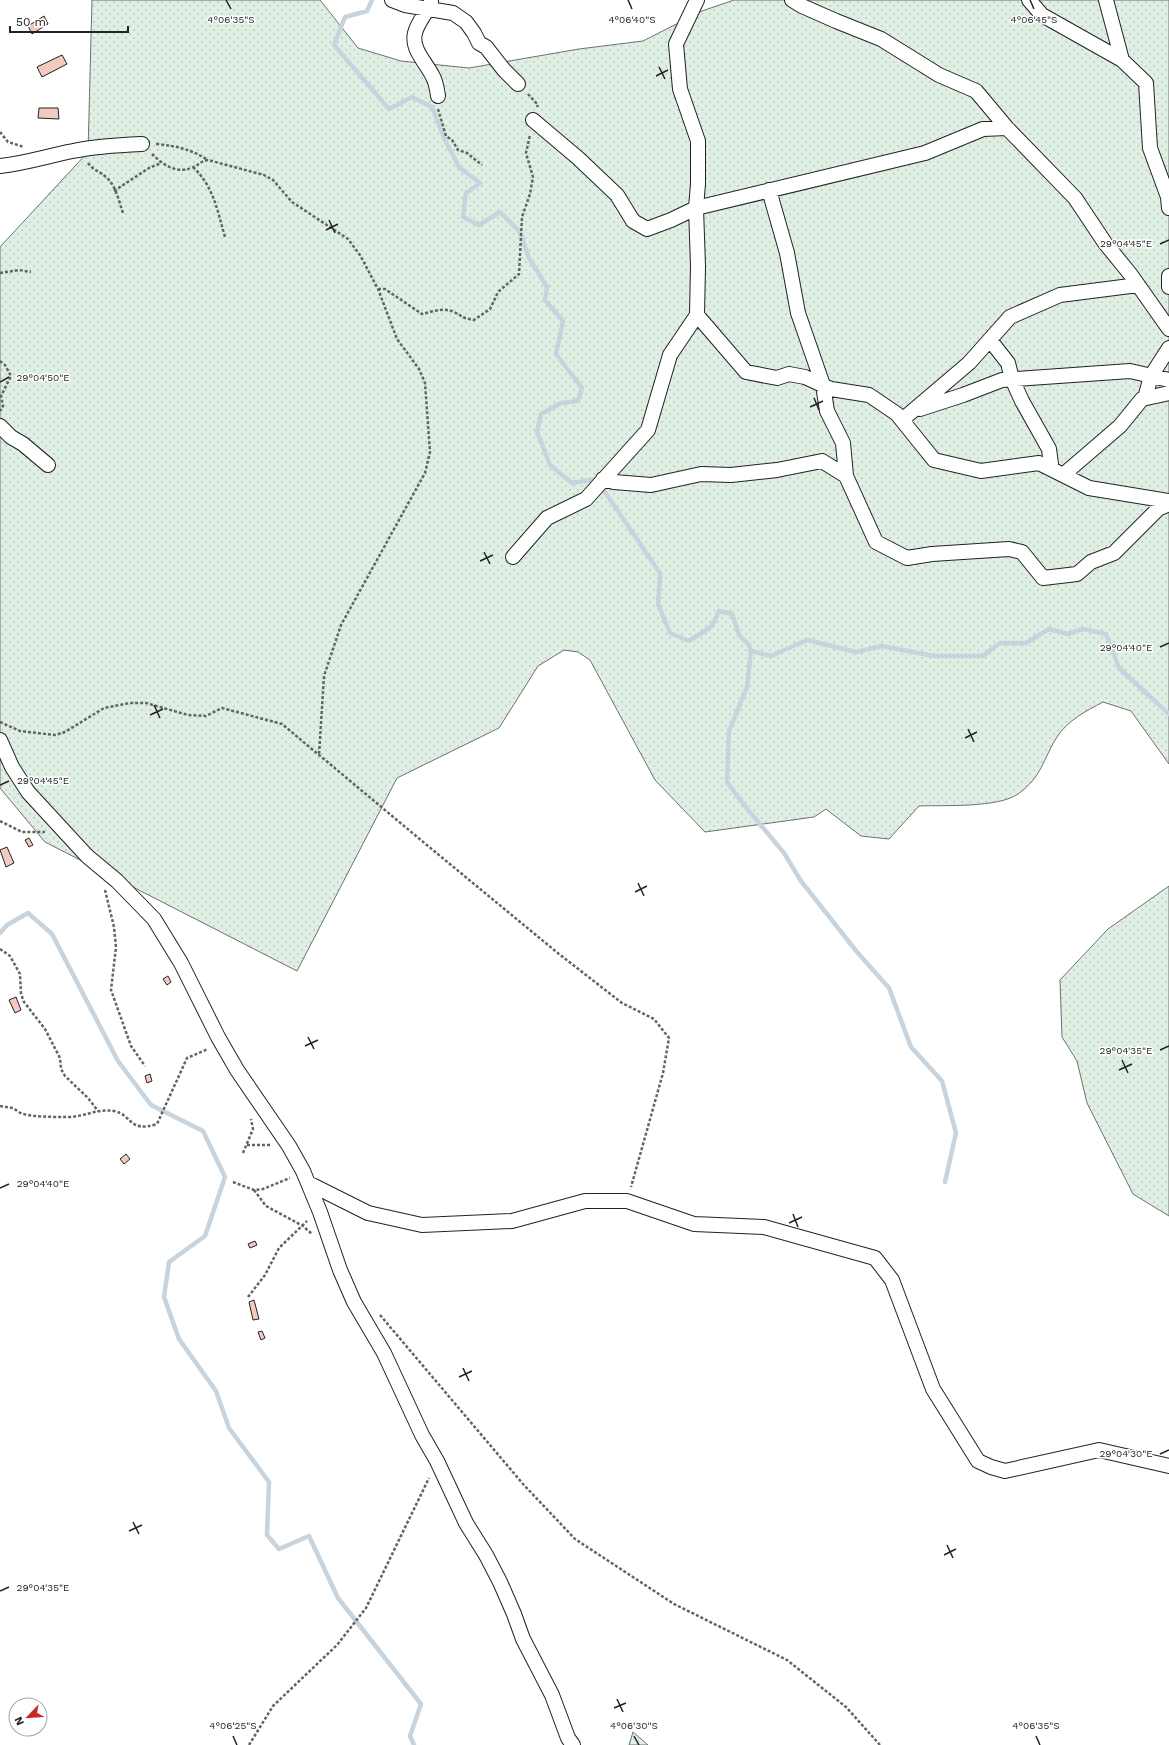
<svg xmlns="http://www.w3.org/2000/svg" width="1169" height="1745" font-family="'Work Sans',sans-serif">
<defs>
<pattern id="grass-dots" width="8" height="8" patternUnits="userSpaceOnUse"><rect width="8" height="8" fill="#e0efe3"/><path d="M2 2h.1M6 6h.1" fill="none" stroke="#c0cdc2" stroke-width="1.8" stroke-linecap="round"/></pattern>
</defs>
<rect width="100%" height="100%" fill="#fff"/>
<path fill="url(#grass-dots)" stroke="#6f6f6f" d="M92,0H320L358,48L401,61L469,68L579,49L643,41L702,11L734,0H1169V764L1131,711L1103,702C1086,711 1068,720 1057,737C1043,759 1042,777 1018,794C998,808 944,805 919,806L889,839L861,836L826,809L814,817L705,832L655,780L590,660L578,652L564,650L538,666L499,728L397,778L297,971L45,842L0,788V247L88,152Z
M1169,886V1216L1133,1194L1087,1103L1077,1061L1062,1037L1060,980L1108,929Z
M633,1732L648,1745H629Z"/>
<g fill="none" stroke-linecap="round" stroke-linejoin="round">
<path stroke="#c7d3dd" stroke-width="4.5" d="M372,0L367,11L345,17L334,45L389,109L412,97L432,107L445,140L459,167L480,183L466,193L463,217L479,225L500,212L520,232L529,258L547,287L545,300L563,321L556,354L582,388L578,401L561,403L541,414L537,432L550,465L572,483L596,479L660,573L658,604L670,633L689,641L712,626L719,611L732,614L739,635L749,645L751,651L747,687L729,731L727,782L744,805L784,853L801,881L857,952L889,988L911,1047L942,1081L956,1133L945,1182
M751,651L771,656L807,640L856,652L882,646L934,656H983L1000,643H1026L1049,629L1068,634L1083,629L1106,634L1119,668L1169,714
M0,933L7,925L28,913L52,934L118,1061L151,1105L203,1131L225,1177L205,1236L169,1262L164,1297L179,1339L216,1391L229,1428L269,1482L267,1535L279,1549L309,1536L338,1598L421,1704L410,1736L414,1745"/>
</g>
<path fill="#f3c9c0" stroke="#222" d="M44,16L48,24L32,34L28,26Z
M62,55L67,64L42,77L37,67Z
M39,108H58L59,119L38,118Z
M29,838L33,845L29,847L25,840Z
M7,847L14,863L6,867L0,850Z
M168,976L171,982L167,985L163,979Z
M16,997L21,1010L15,1013L9,1000Z
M150,1074L152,1081L147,1083L145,1076Z
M126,1154L130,1159L124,1164L120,1159Z
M255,1241L257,1245L250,1248L248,1244Z
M254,1300L259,1319L253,1320L249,1302Z
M262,1331L265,1338L261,1340L258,1332Z"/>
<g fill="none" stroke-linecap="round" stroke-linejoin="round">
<defs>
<path id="minor" d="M392,0L405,5L453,13L466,22L474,33L479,43L486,47L504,70L518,84
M792,0L802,6L836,21L881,39L939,75L976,91L1007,128
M1029,0L1042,15L1122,60L1146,83L1150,148L1168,197L1169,208
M1106,0L1122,60
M431,2C427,13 418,21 415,33C411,49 425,61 432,75C436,81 437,89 438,96
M533,120L578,158L617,195L633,221L647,229L671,220L696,208L698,184V141L680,89L676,44L697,0
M0,166C27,163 47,156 73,151C96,146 118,145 142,144
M769,190L787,253L798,313L823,385L827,411L843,443L846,476L876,542L907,558L932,554L1009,549L1022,552L1043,578L1077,574L1091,562L1114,553L1158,509L1169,504
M1169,276V287
M697,315L698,266L696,208L925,153L983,129L1007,128L1075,198L1105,243L1131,275L1169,329
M990,340L1008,363L1012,379L1022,401L1049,449L1051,464L1049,468
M1145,398L1151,376L1169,348
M920,409L963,395L1002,380L1130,371L1169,380
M902,420L969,363L1010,317L1060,295L1138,285
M0,426L11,437L23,444L48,465
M1063,475L1120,426L1142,399L1169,393
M603,479L614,482L651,485L701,474L731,475L777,470L822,461L846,476
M513,557L547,518L586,499L648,430L670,355L697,315L746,372L777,378L789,374L805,377L831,389L869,395L897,414L934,460L981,471L1039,463L1089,488L1169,501
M0,740L12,767L28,792L87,856L117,881L154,919L181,963L218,1037L237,1070L289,1146L303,1171L320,1212L340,1270L354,1302L384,1353L422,1435L437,1461L466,1523L486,1555L500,1582L514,1614L523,1639L552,1695L568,1738L573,1745
M308,1183L368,1213L422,1225L512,1221L585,1201H627L694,1224L764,1227L875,1258L892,1280L933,1389L978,1461L991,1467L1005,1471L1099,1450L1169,1466"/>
</defs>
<use href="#minor" stroke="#222" stroke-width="16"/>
<path stroke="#646464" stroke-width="2.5" stroke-dasharray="3 2" stroke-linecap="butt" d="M528,94L538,105L537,107
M438,109L446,136L452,140L458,150L467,153L482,165
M0,132L8,142L24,147
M156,144C177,146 190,149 208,160
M152,154C162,164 176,174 191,168C199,165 199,162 208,160L264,175L273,180L292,202L348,239L360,255L378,289L397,339L419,369L425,383L430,452L425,473L341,625L324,676L319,755
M88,163C95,172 100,171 107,178C116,186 119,202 123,213
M193,167C214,187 217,210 225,237
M114,191L149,168L161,163
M0,273L19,270L31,272
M378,289H385L422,314C432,312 443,307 454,312C463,316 461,318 474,320L490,309L498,292L519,274L522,217L530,194L533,177L526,153L530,135
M0,361L5,365L11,376L1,396L3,406L0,411
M0,722L20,731L55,735L65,732L104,708L130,703H146L188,715L206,716L222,708L282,724L428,846L559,954L622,1003L654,1019L669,1038L663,1073L631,1187
M0,821L22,832H45
M105,890L114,927L116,947L111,990L131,1046L145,1066
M0,949L10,956L20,974L21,994L24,1002L45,1029L60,1058L61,1069L65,1076L88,1098L98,1111
M0,1106C4,1107 8,1107 12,1108C16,1109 19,1113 23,1114C37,1117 53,1117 68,1117C84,1117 98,1108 114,1111C133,1115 128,1133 157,1124L187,1058L208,1049
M247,1145H271
M243,1153L253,1129L251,1119
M233,1182L254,1190L263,1189L290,1178
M254,1190L266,1206L303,1226L312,1234
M248,1297L265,1275L279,1248L307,1221
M380,1315L523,1484L575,1539L674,1604L787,1660L846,1707L880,1745
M249,1745L273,1706L337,1645L366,1608L429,1478"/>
<use href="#minor" stroke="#fff" stroke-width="14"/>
</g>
<path fill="none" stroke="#222" stroke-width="1.5" d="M226,0L231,9M628,0L632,9M1030,0L1034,9M659,67L665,79M656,76L668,70M329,220L335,233M326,230L338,224M1160,244L1169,240M0,382L9,377M814,398L819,410M810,407L823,401M484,552L490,564M480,561L493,555M1160,647L1169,643M154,705L160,718M150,715L163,709M968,729L974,742M965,738L977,732M0,785L9,781M638,883L644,896M635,892L647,886M308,1037L314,1049M305,1046L318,1040M1160,1050L1169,1046M1122,1060L1128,1073M1119,1070L1132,1064M0,1188L9,1184M793,1214L798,1227M789,1223L802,1217M463,1368L469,1381M459,1377L472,1371M1160,1454L1169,1450M133,1522L139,1534M129,1531L142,1525M947,1545L953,1558M944,1555L956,1549M0,1591L9,1587M617,1699L623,1712M614,1708L626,1703M233,1736L237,1745M634,1736L639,1745M1036,1736L1040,1745"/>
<g font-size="10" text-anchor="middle" fill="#222" stroke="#fff" stroke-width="3" stroke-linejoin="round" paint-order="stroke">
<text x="231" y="23">4°06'35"S</text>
<text x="632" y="23">4°06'40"S</text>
<text x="1034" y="23">4°06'45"S</text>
<text x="1126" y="247">29°04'45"E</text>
<text x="43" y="381">29°04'50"E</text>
<text x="1126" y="651">29°04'40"E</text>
<text x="43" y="784">29°04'45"E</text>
<text x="1126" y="1054">29°04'35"E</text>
<text x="43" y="1187">29°04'40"E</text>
<text x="1126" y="1457">29°04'30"E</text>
<text x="43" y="1591">29°04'35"E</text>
<text x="233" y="1729">4°06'25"S</text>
<text x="634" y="1729">4°06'30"S</text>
<text x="1036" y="1729">4°06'35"S</text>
</g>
<g transform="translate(28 1717) rotate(245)"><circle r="19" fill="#ffffff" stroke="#a7a7a7"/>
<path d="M0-3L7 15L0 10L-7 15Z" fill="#c62828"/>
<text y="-6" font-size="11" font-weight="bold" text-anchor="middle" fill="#222222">N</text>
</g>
<path d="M10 26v6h118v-6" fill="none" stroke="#222222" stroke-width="2"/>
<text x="16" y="26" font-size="12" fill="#222222" stroke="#ffffff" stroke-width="3" paint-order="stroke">50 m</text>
</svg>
